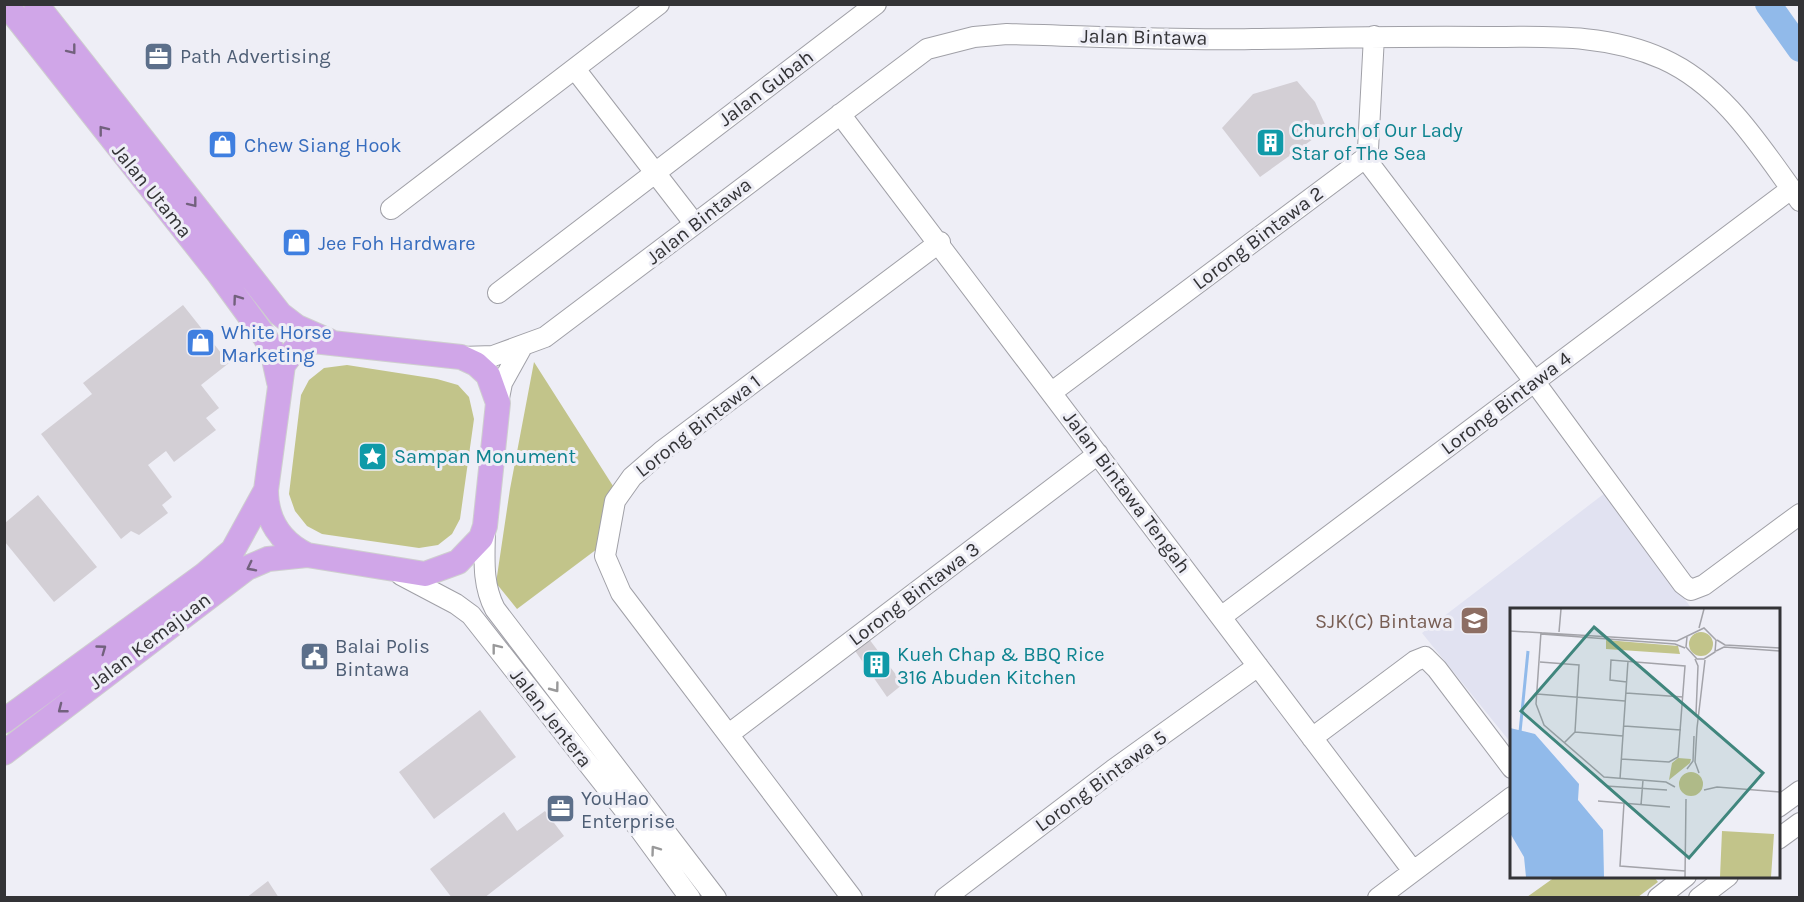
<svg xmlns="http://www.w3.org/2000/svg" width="1804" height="902" font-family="Karla,sans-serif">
<rect width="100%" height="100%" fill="#eeeef6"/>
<path fill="#e1e2f1" d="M1605,493L1692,609L1512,610L1511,743L1422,633Z"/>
<path fill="#c2c48a" d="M534,362L613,486L597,549L517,609L496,583L510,489Z
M347,365L437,379L458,385L469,397L474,419L460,519L452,534L438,545L419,548L322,534L307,526L295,511L289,494L301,395L309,380L324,368Z
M1555,877H1654L1658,882L1638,897H1527Z"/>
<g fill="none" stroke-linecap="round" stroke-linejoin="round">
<path stroke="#91baea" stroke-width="26" d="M1768,4L1800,49"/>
</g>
<path fill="#d3cfd5" d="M1297,81L1315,102L1327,129L1260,177L1222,128L1253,94Z
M183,305L229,363L201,385L219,408L206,418L216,430L174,462L166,451L148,465L172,497L162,505L168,513L139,535L131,531L121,539L41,434L92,394L83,383Z
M38,495L97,567L54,602L5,542V523Z
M866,635L903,684L887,697L851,645Z
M480,710L516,757L434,819L399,772Z
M545,811L564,836L484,898H452L430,869L504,812L517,831Z
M268,881L279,898H246Z"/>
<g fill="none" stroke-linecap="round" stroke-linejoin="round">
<defs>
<path id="minor" d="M575,69L694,223
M840,114L1413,871
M1365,158L1534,381L1683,584L1691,590L1704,585L1800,514
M391,209L659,4
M498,293L876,4
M461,357L493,356L545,337L927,49L974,37L1007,34C1088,36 1171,41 1252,39C1329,38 1407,36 1484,37C1545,37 1606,33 1663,59C1725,87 1761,148 1800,201
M1052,392L1365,158L1368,149L1374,36
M498,403L502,383L522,347
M485,526C485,555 481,582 495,609L716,898
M401,575L456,604L471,615L641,831L690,898
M1221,617L1791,189
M729,734L1098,454
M1312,738L1415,661L1425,657L1437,669L1512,768
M1778,807L1800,791
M1778,839L1800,823
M852,898L621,593L605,556L615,501L632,477L662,451L940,242
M945,898L1113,770L1258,666
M1378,898L1512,797
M1658,898L1686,876
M1699,898L1728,876"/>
<path id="major" d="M6,4L219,274L265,337L272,350L279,382
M36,4L280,314L297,327L329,341
M313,341L461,357L476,364L488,375L498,403L485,526L481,538L458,562L425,574L307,555C280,542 266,520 266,490L283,365L295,349Z
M4,721L204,575L233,550L266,490
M4,753L247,568L268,559L307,555"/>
</defs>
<use href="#minor" stroke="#a0a0a7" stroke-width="22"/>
<use href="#major" stroke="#cececf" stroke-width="26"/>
<use href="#minor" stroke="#fff" stroke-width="20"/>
<use href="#major" stroke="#d0a6e8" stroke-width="24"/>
</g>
<defs><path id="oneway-chevron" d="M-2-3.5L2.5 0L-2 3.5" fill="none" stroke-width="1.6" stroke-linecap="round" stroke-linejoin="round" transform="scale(1.5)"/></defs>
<g stroke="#72617d">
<use href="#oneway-chevron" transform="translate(72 50) rotate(52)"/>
<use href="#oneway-chevron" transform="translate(103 130) rotate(-128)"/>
<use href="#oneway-chevron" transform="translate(193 203) rotate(52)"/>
<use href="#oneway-chevron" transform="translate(237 299) rotate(-126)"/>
<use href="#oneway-chevron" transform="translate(251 567) rotate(153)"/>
<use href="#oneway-chevron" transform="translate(102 649) rotate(-36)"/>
<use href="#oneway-chevron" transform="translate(62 709) rotate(142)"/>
</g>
<g stroke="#99999a">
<use href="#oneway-chevron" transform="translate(496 648) rotate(-128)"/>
<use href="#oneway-chevron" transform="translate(555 688) rotate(53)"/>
<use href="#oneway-chevron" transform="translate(655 850) rotate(-126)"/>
</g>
<defs>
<symbol id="office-square" viewBox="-11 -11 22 22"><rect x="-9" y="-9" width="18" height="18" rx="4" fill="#5c6f8a" stroke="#eeeef6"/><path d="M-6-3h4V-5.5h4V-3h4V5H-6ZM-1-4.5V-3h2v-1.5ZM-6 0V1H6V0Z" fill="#fff"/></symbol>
<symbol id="building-square" viewBox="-11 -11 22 22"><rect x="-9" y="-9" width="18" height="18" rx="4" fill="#0f9aa8" stroke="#eeeef6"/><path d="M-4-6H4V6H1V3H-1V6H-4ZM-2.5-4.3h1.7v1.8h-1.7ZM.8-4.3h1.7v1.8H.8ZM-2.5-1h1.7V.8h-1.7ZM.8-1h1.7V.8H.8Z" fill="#fff"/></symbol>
<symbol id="shop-square" viewBox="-11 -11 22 22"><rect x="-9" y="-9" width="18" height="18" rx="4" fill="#3f7fe0" stroke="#eeeef6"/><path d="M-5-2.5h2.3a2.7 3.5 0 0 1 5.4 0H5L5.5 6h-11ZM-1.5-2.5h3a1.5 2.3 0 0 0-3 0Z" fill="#fff"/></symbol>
<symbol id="sight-square" viewBox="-11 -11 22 22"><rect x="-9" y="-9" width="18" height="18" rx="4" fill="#0f9aa8" stroke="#eeeef6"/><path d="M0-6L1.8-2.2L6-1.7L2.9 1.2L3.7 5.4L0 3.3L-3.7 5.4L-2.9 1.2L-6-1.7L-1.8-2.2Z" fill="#fff"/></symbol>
<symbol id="school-square" viewBox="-11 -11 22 22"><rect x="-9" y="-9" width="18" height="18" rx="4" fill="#8d6e63" stroke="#eeeef6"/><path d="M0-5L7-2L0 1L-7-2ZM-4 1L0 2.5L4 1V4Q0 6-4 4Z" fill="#fff"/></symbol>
<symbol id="civic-square" viewBox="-11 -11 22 22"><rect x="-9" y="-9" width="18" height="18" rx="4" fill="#5c6f8a" stroke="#eeeef6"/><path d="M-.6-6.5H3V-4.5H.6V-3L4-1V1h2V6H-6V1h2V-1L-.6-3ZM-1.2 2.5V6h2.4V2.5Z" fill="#fff"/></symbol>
</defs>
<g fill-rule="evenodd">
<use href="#office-square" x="142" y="40" width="33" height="33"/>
<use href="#building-square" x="1254" y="126" width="33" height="33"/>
<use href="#shop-square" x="206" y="128" width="33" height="33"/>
<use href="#shop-square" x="280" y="226" width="33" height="33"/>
<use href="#shop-square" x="184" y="326" width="33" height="33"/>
<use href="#sight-square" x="356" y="440" width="33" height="33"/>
<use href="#school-square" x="1458" y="604" width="33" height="33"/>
<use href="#civic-square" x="298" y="640" width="33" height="33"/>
<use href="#building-square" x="860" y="648" width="33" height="33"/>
<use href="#office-square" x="544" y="792" width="33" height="33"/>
</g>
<g text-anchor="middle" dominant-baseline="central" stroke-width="6" stroke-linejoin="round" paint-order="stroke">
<g font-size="20" fill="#333336" stroke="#eeeef6">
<text transform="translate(1144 37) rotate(1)">Jalan Bintawa</text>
<text transform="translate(766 88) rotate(-37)">Jalan Gubah</text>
<text transform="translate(152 191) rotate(51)">Jalan Utama</text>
<text transform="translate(699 221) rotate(-38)">Jalan Bintawa</text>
<text transform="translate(1258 238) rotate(-37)">Lorong Bintawa 2</text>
<text transform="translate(1506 403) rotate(-37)">Lorong Bintawa 4</text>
<text transform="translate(698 426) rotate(-38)">Lorong Bintawa 1</text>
<text transform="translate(1127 492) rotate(53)">Jalan Bintawa Tengah</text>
<text transform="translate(914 594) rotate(-37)">Lorong Bintawa 3</text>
<text transform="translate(150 641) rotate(-37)">Jalan Kemajuan</text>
<text transform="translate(551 718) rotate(52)">Jalan Jentera</text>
<text transform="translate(1101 781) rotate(-36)">Lorong Bintawa 5</text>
</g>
<g font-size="20" fill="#4e5e75" stroke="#eeeef6" text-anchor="start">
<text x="180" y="56">Path Advertising</text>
<text x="335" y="646">Balai Polis<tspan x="335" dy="23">Bintawa</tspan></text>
<text x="581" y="798">YouHao<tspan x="581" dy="23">Enterprise</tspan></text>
</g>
<g font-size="20" fill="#0d838f" stroke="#eeeef6" text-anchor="start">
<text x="1291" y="130">Church of Our Lady<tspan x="1291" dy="23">Star of The Sea</tspan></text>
<text x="394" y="456">Sampan Monument</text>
<text x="897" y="654">Kueh Chap &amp; BBQ Rice<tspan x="897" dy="23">316 Abuden Kitchen</tspan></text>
</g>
<g font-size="20" fill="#366cbe" stroke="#eeeef6" text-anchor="start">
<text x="244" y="145">Chew Siang Hook</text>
<text x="318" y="243">Jee Foh Hardware</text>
<text x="221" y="332">White Horse<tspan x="221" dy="23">Marketing</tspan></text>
</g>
<g font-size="20" fill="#785e54" stroke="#eeeef6" text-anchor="end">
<text x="1453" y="621">SJK(C) Bintawa</text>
</g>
</g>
<g transform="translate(1510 608)">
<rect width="270" height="270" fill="#eeeef6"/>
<path d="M179 36a12 12 0 1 1 24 0a12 12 0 1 1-24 0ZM96,32L168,38L170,46L96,41ZM168,150L181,151L180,155L159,172L162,155ZM169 176a12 12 0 1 1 24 0a12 12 0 1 1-24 0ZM212,223L264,226L261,269H210Z" fill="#c2c48a"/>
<path d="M0,120L25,126L69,176L68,192L93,222L94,269H16L14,249L0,225Z" fill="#91baea"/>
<path fill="none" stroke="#91baea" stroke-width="3" d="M10,124L18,43"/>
<path fill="none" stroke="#a3a3a9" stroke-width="1.5" d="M189,20L194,1M0,23L167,33L194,20L206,32L205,44L194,51H187L176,39L177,29M31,24L26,96L34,117L94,169L156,174L165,179M49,24L51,1M31,26L165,36L175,40M207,32L215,37L270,40M206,43L214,39L270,43M185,51L188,58L186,106M30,54L69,57L65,124M116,85L173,89M27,86L115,93M114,118L171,122M54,135L65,124L113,128M111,151L159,154L168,149L175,58L101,52L100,72L117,74M177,161L183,153L184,128M189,165L185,154L187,120L195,52M110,171L118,53M96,178L157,182M194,182L207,179L270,184M88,193L160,199M114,195L110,258L175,263M131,197L133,172M175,269L176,191"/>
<path fill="#40867d" fill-opacity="0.15" stroke="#40867d" stroke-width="3" d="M84,19L253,165L179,250L11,103Z"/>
<rect width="270" height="270" fill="none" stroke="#333336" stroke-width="3"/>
</g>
<rect width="1804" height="902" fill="none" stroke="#333336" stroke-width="12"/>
</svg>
